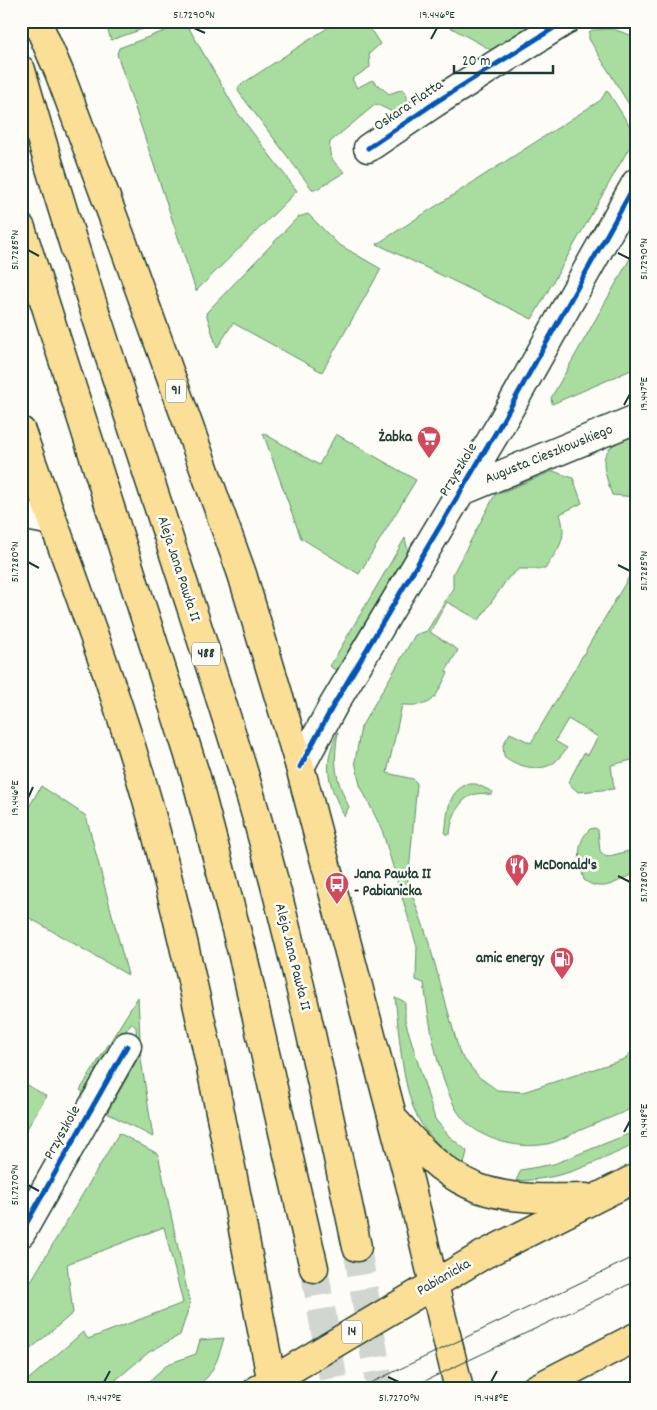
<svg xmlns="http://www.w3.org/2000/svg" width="657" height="1410" font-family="Dekko,sans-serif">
<rect width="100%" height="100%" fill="#fdfcf7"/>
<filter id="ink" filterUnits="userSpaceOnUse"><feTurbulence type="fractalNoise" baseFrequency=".02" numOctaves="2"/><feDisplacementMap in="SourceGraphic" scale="10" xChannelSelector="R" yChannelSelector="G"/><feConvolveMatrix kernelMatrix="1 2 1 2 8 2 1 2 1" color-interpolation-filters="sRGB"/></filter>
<g filter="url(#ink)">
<path fill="#a8dd9f" stroke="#648d6a" d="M105,21H166L111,40Z
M338,21H365L380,44L369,54L370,67L352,79L357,88L372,80L389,94L403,89C411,99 406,106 399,115L376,104L330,142C328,158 333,162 345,172L317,189H312L238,91L239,86Z
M439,21H541L493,51Z
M186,23L237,112L297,191L196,291L117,54L119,48Z
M613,29L636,37V116L589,39V32L592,30Z
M607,90L634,133L633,141L532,319L377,244L601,100Z
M308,214L338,244L381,269L322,372L233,323L217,348L206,313L298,217Z
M636,248V368L552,404L551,398Z
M263,433L319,465L336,434L416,480L359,574L301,538Z
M636,433V497L612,495C600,458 597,450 636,433Z
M553,471L573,478L582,503L560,514C568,540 559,547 545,569H519L508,578L479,620L447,602L430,632L458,650L446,671L448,673C432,702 436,706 402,705L387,773L413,779L417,783L408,883L427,936L460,1054L479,1077L497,1090L523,1092L625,1059L636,1047V1107C616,1115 596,1124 576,1132C567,1136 557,1142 547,1144C516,1150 473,1139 456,1109C437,1074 429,1022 424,983L416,980L417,947L382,830L360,785L355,761L361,727L415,635L427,631L453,588V574L457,566L495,495Z
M405,538L408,551L336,671L330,666Z
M636,565V759L611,765L614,789L578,792L568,783L584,753L588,755L598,737L568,719L555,741L567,748C562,754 557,762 550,765C536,772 514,765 504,756L503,745L510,733L531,743Z
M338,732C333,763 335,779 349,807L344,816C329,785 321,765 338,732Z
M468,784H476L493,792L491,795C465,787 452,811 450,834H445C448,814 446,792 468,784Z
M41,786L86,816L128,975L21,913V821Z
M595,828L598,830L600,851L606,857L636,849V873C616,881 603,894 584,880C579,861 575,843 590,829Z
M138,997L141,1059L153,1137L107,1113L137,1060L136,1027L131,1023L87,1095L80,1090Z
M395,997L405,1002V1020L435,1119L449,1136L467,1151L464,1165C449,1155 435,1143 424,1128C401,1096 400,1036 395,997Z
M21,1081L46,1096L21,1139Z
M636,1131V1144C591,1164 566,1179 516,1181L521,1170L554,1164Z
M119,1133L158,1154L190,1304L180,1335L149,1352L105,1389H21V1386L83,1332L88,1339L183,1303L164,1227L67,1264L73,1313L21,1357V1298Z
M224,1338C208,1397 193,1389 140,1389L168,1364L196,1354L200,1340Z"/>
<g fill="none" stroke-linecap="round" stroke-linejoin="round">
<path stroke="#d1d6d0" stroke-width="28" stroke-dasharray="28 14" stroke-linecap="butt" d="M357,1247L380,1389
M314,1268L335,1389"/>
<defs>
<path id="street" d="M368,148L436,102L565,21
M462,491L636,419
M21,515L52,521
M300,767L333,706L502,422L636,183
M21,1233L127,1046"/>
<path id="primary" d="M37,21L59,72L124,246L242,574L300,767L339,914L410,1184L459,1389
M21,70C89,307 172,539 244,774C291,930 323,1088 357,1247
M21,228L196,777L242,952L314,1268
M21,431C65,558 115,684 151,814C202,1003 237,1196 273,1389
M397,1123C459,1196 493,1200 586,1198
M258,1389L483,1255L636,1178
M535,1389L636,1337"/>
</defs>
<use href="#street" stroke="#1f3d34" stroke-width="31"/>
<use href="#primary" stroke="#1f3d34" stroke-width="31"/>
<use href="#street" stroke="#fdfcf7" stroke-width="28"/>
<use href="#primary" stroke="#fbdf96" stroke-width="28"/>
<path stroke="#1f3d34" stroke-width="1" d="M358,1389L636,1256
M408,1389L636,1281"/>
<defs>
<path id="cycleway" d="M368,148L436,102L565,21
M300,767L333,706L502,422L636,183
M21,1233L127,1046"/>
</defs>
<use href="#cycleway" stroke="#fdfcf7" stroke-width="8"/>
<use href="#cycleway" stroke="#0057b8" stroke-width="5"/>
</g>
</g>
<path fill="none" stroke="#1f3d34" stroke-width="2" d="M194,28L205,33M431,39L437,28M28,250L39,256M618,253L630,259M624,405L630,394M28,562L39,568M618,565L630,571M28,798L33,787M618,876L630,882M624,1132L630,1121M28,1185L39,1191M388,1377L399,1382M104,1382L110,1371M491,1382L497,1371"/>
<defs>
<symbol id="supermarket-pin" viewBox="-11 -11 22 30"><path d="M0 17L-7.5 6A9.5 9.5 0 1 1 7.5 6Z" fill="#d1495b" stroke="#fdfcf7"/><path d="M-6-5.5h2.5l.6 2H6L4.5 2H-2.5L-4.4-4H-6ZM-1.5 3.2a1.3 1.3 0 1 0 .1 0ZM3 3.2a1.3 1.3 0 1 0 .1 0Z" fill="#fff"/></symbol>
<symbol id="restaurant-pin" viewBox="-11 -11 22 30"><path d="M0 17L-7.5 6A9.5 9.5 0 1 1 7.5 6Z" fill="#d1495b" stroke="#fdfcf7"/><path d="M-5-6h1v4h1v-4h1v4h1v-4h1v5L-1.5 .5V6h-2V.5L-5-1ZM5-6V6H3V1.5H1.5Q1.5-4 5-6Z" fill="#fff"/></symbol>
<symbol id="bus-pin" viewBox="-11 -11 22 30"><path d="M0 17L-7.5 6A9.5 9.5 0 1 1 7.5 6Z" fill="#d1495b" stroke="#fdfcf7"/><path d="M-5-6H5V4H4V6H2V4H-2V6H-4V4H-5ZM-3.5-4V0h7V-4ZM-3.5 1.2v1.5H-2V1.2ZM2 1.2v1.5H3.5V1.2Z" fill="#fff"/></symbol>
<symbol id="fuel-pin" viewBox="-11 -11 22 30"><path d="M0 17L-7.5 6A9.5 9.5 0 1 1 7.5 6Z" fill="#d1495b" stroke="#fdfcf7"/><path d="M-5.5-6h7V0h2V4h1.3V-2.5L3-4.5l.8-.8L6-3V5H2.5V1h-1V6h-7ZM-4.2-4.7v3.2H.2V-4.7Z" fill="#fff"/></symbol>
</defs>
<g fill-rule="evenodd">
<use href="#supermarket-pin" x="415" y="424" width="28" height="38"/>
<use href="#restaurant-pin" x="503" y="852" width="28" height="38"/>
<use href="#bus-pin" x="323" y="870" width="28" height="38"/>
<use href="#fuel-pin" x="548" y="945" width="28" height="38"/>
</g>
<g text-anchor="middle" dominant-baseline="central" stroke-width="5" stroke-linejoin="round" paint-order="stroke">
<g fill="#fdfcf7" stroke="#62766e" stroke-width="1">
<rect x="166" y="379.5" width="20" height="23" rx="4"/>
<rect x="192" y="642.5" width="28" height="23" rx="4"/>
<rect x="342" y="1320.5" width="20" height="23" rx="4"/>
</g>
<g font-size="14" font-weight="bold" fill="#1f3d34">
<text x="176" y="391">91</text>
<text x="206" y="654">488</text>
<text x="352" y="1332">14</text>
</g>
<g font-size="15" fill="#1f3d34" stroke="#fdfcf7">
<text transform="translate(409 106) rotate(-34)">Oskara Flatta</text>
<text transform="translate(549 455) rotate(-22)">Augusta Cieszkowskiego</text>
<text transform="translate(459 470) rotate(-59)">Przyszkole</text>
<text transform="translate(178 569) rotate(72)">Aleja Jana Pawła II</text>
<text transform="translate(292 957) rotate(76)">Aleja Jana Pawła II</text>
<text transform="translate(63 1133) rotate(-61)">Przyszkole</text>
<text transform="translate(444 1278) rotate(-30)">Pabianicka</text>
</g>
<g font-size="15" font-weight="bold" fill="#1f3d34" stroke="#fdfcf7" text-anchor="end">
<text x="412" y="438">Żabka</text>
<text x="534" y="866" text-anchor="start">McDonald's</text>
<text x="354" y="875" text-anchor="start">Jana Pawła II<tspan x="354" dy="17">- Pabianicka</tspan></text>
<text x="544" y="959">amic energy</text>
</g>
</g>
<rect width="657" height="1410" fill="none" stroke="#fdfcf7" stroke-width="55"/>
<path d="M454 65v8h99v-8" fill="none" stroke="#1f3d34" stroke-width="2.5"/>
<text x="462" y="65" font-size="15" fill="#1f3d34" stroke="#fdfcf7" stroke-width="4" paint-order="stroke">20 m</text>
<rect x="28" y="28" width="602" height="1354" fill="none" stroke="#1f3d34" stroke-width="2"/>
<g font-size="12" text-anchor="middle" fill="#1f3d34">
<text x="194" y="18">51.7290°N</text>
<text x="437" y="18">19.446°E</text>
<text transform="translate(14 250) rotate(-90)" y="4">51.7285°N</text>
<text transform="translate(643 259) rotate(-90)" y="4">51.7290°N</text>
<text transform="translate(643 394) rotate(-90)" y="4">19.447°E</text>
<text transform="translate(14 562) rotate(-90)" y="4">51.7280°N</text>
<text transform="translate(643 571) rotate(-90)" y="4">51.7285°N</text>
<text transform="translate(14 798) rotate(-90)" y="4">19.446°E</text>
<text transform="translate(643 882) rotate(-90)" y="4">51.7280°N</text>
<text transform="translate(643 1121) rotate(-90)" y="4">19.448°E</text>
<text transform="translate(14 1185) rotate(-90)" y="4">51.7270°N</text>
<text x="104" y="1401">19.447°E</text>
<text x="399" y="1401">51.7270°N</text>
<text x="491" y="1401">19.448°E</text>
</g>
</svg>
